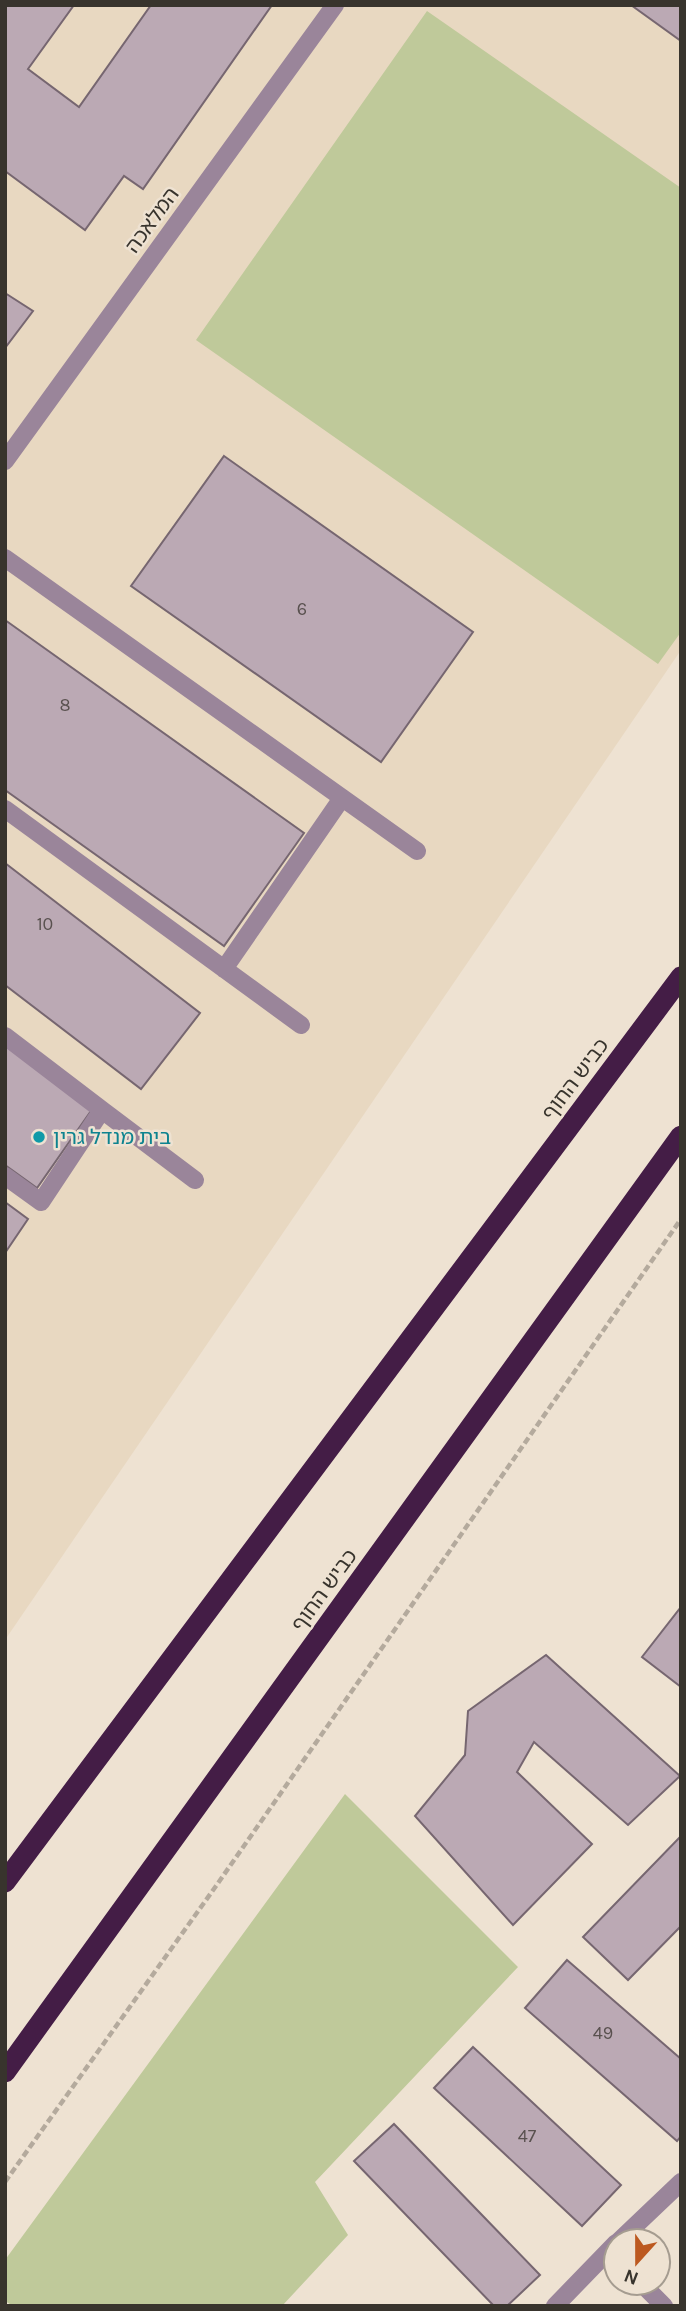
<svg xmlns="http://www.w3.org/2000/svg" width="686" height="2311" font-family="Karla,'Noto Sans Hebrew',sans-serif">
<rect width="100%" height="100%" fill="#eee2d2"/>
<path fill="#e8d8c1" d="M5,5H681V650L5,1640Z"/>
<path fill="#bfc99a" d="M427,11L681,188V632L658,664L196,340Z
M345,1794L518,1967L315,2182L348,2235L282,2306H13L5,2301V2260Z"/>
<path fill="#bba9b4" stroke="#766670" stroke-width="2" d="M5,5H74L28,69L79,107L151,5H272L143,189L124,176L85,230L5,171Z
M631,5H681V41Z
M5,293L33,311L5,348Z
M224,456L473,632L381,762L131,586Z
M5,620L304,833L224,946L5,790Z
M5,863L200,1013L141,1089L5,985Z
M5,1042L93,1108L37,1188L5,1165Z
M5,1202L28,1219L5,1253Z
M681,1607V1687L642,1657Z
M546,1655L680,1776L628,1825L534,1742L517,1772L592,1844L513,1925L415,1816L465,1755L468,1711Z
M681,1836V1926L628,1980L583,1937Z
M567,1960L681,2059V2136L677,2141L525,2008Z
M473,2047L621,2185L582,2226L434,2088Z
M394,2124L540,2275L507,2306H494L354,2161Z"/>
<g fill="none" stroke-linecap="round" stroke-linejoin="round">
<path stroke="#b4aa9d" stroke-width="4.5" stroke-dasharray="7 3.5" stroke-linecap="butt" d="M5,2182L216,1886L681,1219"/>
<path stroke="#9a859a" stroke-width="18" d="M5,461L335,5
M5,558L417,851
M5,809L301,1025
M224,969L342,798
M5,1036L102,1110L41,1202L5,1176
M102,1110L195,1180
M619,2241L681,2182
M641,2283L664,2306
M555,2306L616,2243"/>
<path stroke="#441d46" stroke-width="21" d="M5,1882L681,977
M5,2072L681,1136"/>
</g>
<circle fill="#0f9aa8" stroke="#eee2d2" stroke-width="2.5" cx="39" cy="1137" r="7"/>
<g text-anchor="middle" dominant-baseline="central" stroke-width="5" stroke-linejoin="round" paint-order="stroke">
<g font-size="18" fill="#59514f">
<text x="302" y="609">6</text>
<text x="65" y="705">8</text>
<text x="45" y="924">10</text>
<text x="603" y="2033">49</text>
<text x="527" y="2136">47</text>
</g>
<g font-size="21" fill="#38342d" stroke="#eee2d2">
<text transform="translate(152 220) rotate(-54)">המלאכה</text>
<text transform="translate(575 1079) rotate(-53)">כביש החוף</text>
<text transform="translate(324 1590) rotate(-54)">כביש החוף</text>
</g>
<g font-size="21" fill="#0d838f" stroke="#eee2d2" text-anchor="start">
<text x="53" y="1137">בית מנדל גרין</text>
</g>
</g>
<rect width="686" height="2311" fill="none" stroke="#38342d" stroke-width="14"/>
<g transform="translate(637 2262) rotate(201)"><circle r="33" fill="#eee2d2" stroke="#a59c90" stroke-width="2"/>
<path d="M0-5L12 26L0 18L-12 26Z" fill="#bc5920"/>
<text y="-10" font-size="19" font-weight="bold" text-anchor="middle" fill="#38342d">N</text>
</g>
</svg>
